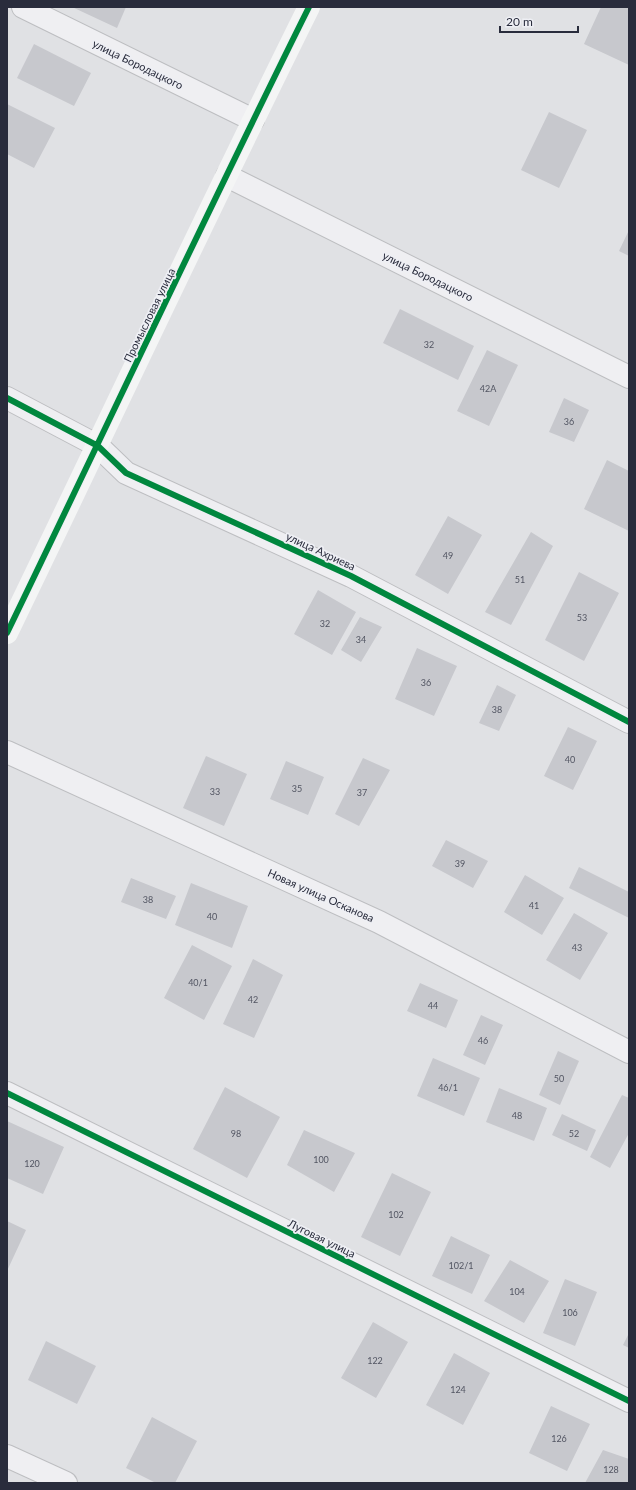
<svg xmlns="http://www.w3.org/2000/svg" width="636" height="1490" font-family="Lato,sans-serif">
<rect width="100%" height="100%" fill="#e0e1e4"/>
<path fill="#c7c8cd" d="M72,7H126L117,28Z
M601,7H629V65L584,44Z
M34,44L91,73L74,106L17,78Z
M7,104L55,128L34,168L7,154Z
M549,112L587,130L559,188L521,170Z
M629,230V256L619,251Z
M400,309L474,346L458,380L383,343Z
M487,350L518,365L489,426L457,411Z
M564,398L589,410L574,442L549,432Z
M607,460L629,471V531L584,509Z
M448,516L482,535L448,594L415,575Z
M531,532L553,546L511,625L485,612Z
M579,572L619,593L584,661L545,640Z
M318,590L356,612L332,655L294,634Z
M360,617L382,627L361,662L341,650Z
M417,648L457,666L434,716L395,699Z
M497,685L516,695L499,731L479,723Z
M568,727L597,741L573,790L544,776Z
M206,756L247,774L224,826L183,808Z
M363,758L390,770L359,826L335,814Z
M286,761L324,777L308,815L270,799Z
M446,840L488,861L473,888L432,866Z
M579,867L629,892V918L569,888Z
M525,875L564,898L542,935L504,912Z
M131,878L176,896L166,919L121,902Z
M191,883L248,906L232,948L175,925Z
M574,913L608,933L580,980L546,960Z
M192,945L232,966L204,1020L164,998Z
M253,959L283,975L254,1038L223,1024Z
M420,983L458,1000L446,1028L407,1011Z
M481,1015L503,1025L485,1065L463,1055Z
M558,1051L579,1061L560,1105L539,1095Z
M433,1058L480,1078L464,1116L417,1096Z
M225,1087L280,1117L247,1178L193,1149Z
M499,1088L547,1108L534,1141L486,1122Z
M622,1095L629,1098V1133L610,1168L590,1157Z
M562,1114L596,1130L587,1151L552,1135Z
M7,1121L64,1147L43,1194L7,1178Z
M304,1130L355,1153L334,1192L287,1165Z
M392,1173L431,1192L400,1256L361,1237Z
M7,1221L26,1230L7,1271Z
M451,1236L490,1255L472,1294L432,1276Z
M510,1260L549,1281L524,1323L484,1301Z
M565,1279L597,1292L575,1346L543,1333Z
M373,1322L408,1342L376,1398L341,1378Z
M629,1333V1348L623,1345Z
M46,1341L96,1366L77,1404L28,1380Z
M454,1353L490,1373L463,1425L426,1405Z
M551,1406L590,1424L567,1471L529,1453Z
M152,1417L197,1441L175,1483H156L126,1468Z
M603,1450L629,1459V1480L627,1483H585Z"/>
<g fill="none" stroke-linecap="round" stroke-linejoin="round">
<defs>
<path id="street" d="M23,7L253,120
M227,176L629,377
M7,398L98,446L126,473L351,576L629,722
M7,752L379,922L629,1052
M7,1093L629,1401
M7,1456L66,1483"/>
</defs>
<use href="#street" stroke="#bdbec1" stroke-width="24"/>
<use href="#street" stroke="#efeff2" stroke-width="22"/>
<path stroke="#f4f5f5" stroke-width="22" d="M7,633C108,424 206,214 309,7"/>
<defs>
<path id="cycleway" d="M7,398L98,446L126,473L351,576L629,722
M7,633C108,424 206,214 309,7
M7,1093L629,1401"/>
</defs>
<use href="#cycleway" stroke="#eeeff4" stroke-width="8"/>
<use href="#cycleway" stroke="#00873e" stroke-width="6"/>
</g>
<g text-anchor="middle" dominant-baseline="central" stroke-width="3.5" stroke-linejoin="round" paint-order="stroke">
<g font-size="9" fill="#525562">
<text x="429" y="344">32</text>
<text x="488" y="388">42А</text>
<text x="569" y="421">36</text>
<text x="448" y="555">49</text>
<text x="520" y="579">51</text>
<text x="582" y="617">53</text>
<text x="325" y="623">32</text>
<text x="361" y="639">34</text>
<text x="426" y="682">36</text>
<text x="497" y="709">38</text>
<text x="570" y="759">40</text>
<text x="297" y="788">35</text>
<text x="215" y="791">33</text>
<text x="362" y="792">37</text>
<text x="460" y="863">39</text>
<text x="148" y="899">38</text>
<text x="534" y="905">41</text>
<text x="212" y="916">40</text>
<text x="577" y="947">43</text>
<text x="198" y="982">40/1</text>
<text x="253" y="999">42</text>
<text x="433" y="1005">44</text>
<text x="483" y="1040">46</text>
<text x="559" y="1078">50</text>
<text x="448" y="1087">46/1</text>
<text x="517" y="1115">48</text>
<text x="236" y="1133">98</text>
<text x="574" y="1133">52</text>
<text x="321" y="1159">100</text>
<text x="32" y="1163">120</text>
<text x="396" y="1214">102</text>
<text x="461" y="1265">102/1</text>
<text x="517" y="1291">104</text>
<text x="570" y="1312">106</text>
<text x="375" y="1360">122</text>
<text x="458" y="1389">124</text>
<text x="559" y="1438">126</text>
<text x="611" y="1469">128</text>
</g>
<g font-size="11" fill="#292c3c" stroke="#eeeff4">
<text transform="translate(138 64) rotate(26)">улица Бородацкого</text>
<text transform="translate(428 276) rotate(26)">улица Бородацкого</text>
<text transform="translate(149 315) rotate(-64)">Промысловая улица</text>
<text transform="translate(321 551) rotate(25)">улица Ахриева</text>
<text transform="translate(321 895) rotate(24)">Новая улица Осканова</text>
<text transform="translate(322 1238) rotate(26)">Луговая улица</text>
</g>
</g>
<rect width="636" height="1490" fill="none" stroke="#292c3c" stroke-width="16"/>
<path d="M500 26v6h78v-6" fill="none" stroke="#292c3c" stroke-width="2"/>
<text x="506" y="26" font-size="12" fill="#292c3c" stroke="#eeeff4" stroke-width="3" paint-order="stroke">20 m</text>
</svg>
